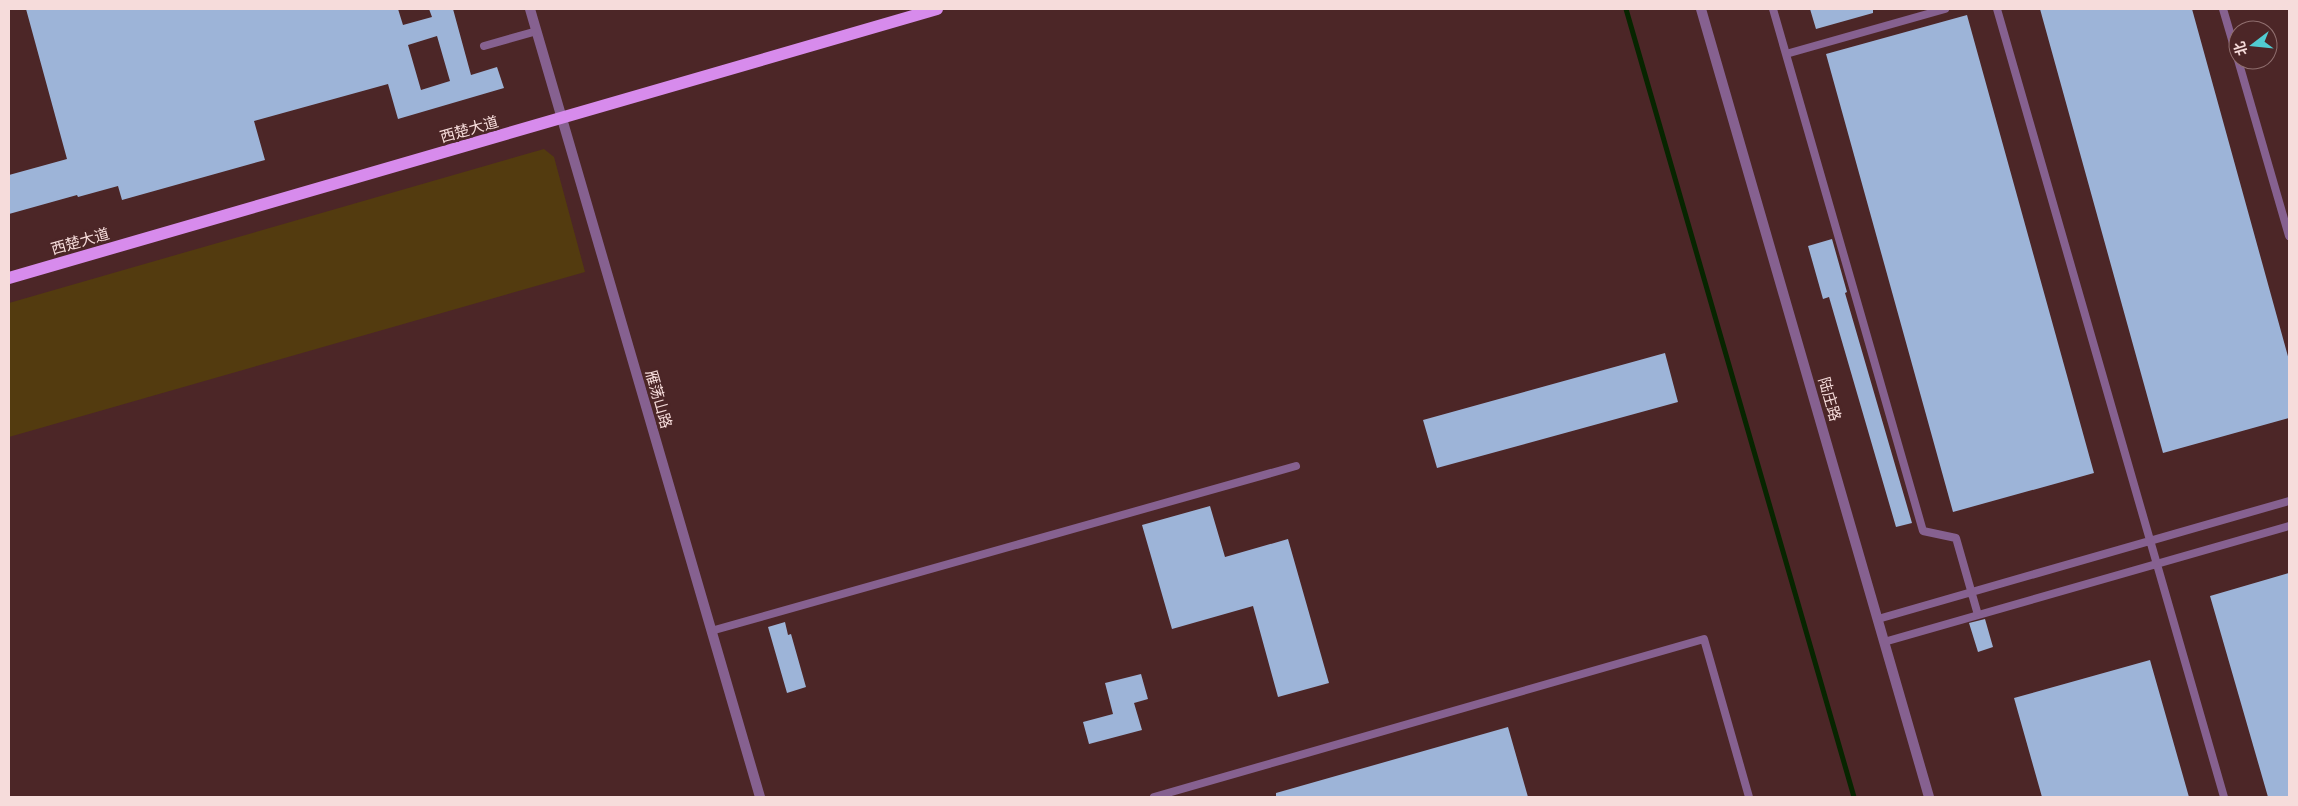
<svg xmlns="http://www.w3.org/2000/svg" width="2298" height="806" font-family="Ubuntu,'Noto Sans SC',sans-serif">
<rect width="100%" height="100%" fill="#4c2627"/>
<path fill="#533b0f" d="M544,149L554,157L585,272L9,437V303Z"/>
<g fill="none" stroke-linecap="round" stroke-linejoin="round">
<path stroke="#072500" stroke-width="5" d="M1626,9L1854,797"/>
</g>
<path fill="#9db4d8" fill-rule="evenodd" d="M26,9H398L403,25L432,17L429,9H453L471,75L497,67L504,88L398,119L388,84L254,121L265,160L122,200L118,186L78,197L77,195L9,214V175L67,159ZM437,36L450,81L421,90L408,45Z
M1810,9H1873V13L1816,29Z
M2040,9H2192L2289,360V418L2163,453Z
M1967,15L2094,473L1953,512L1826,54Z
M1832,239L1847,292L1845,293L1912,523L1896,527L1829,297L1823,299L1808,246Z
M1665,353L1678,402L1437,468L1423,420Z
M1210,506L1225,557L1288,539L1329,683L1278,697L1253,606L1172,629L1142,525Z
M2289,573V797H2268L2210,596Z
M1985,619L1993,647L1978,652L1969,623Z
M785,622L788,635L791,634L806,687L787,693L768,627Z
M2150,660L2189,797H2042L2014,698Z
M1141,674L1148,699L1134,703L1142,730L1089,744L1083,722L1113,714L1105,683Z
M1508,727L1528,797H1276V793Z"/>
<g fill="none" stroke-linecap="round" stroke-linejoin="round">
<path stroke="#866190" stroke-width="8" d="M1773,9L1923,531L1956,538L1978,615
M1997,9L2224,797
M2223,9L2238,60
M484,46L537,31
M1786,54L1945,9
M2238,60L2289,236
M1878,619L2289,501
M711,631L1296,466
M1884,642L2289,526
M1154,797L1704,639L1749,797"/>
<path stroke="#866190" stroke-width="10" d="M530,9L760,797"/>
<path stroke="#866190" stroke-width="10" d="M1701,9L1929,797"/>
<path stroke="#d78bec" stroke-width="12" d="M9,278L937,9"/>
</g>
<g text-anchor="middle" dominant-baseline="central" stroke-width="5" stroke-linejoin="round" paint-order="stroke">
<g font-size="15" fill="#f6dcdb" stroke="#4c2627">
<text transform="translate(469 129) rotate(-16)">西楚大道</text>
<text transform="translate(80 241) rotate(-16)">西楚大道</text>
<text transform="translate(659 399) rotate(74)">雁荡山路</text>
<text transform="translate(1830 399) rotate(74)">陆庄路</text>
</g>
</g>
<rect width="2298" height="806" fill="none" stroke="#f6dcdb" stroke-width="20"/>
<g transform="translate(2253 45) rotate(254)"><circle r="24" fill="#4c2627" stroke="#906f6f"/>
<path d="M0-4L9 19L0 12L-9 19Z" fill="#51ccd1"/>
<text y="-8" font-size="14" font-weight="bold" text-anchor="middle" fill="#f6dcdb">北</text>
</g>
</svg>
